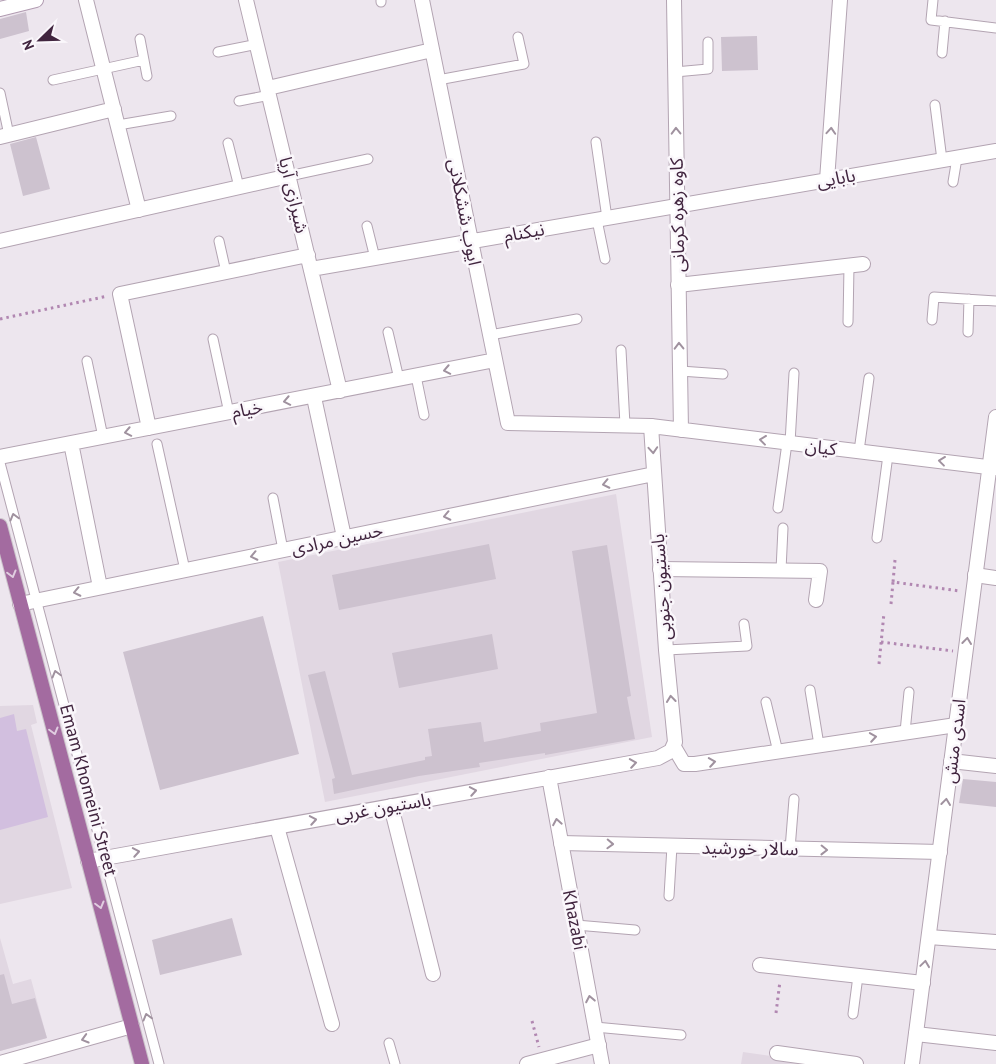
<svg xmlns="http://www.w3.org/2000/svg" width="996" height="1064" font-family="'PT Sans','Noto Sans Arabic',sans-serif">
<rect width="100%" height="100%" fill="#ede6ee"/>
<path fill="#e1d7e2" d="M616,494L652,737L325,802L278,562Z
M33,705L37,723L31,725L72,888L0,904V706Z
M0,938L13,984L31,979L47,1038L0,1051Z
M743,1052L829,1064H741Z"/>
<path fill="#d2bfdf" d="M14,714L17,731L26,729L48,817L0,830V718Z"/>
<path fill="#cdc2cf" d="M26,12L29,31L0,39V19Z
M757,36L758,70L722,71L721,37Z
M36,137L50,189L23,196L10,144Z
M489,544L496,579L339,610L332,575Z
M607,545L631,696L627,697L635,739L545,755V753L479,763L480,767L419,776L334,794L332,779L335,778L308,675L325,671L352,775L425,760V757L432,756L428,729L481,722L484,742L541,731L540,723L597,713L572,551Z
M263,616L299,754L160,790L123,652Z
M492,634L498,669L399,688L392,653Z
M963,779L996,782V807L959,803Z
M232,918L242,955L160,975L152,940Z
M4,974L12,1004L35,998L47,1038L0,1051V975Z"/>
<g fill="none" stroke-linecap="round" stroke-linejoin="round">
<defs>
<path id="service" d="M381,0V2
M933,0L931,20L996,28
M140,39L147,76
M218,52L258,44
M942,53L945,21
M675,72L708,69V42
M53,80L144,60
M438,80L524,64L518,37
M0,93L9,135
M239,101L270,95
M935,105L942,160
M118,125L171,116
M596,142L607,218
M228,143L239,187
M289,176L368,159
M953,182L957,158
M597,220L605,259
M367,226L375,258
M219,241L226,272
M932,320L934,297L996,301
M848,322L849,266
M388,332L399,379
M968,332L969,299
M490,335L577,319
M213,339L229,413
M621,350L625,425
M87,361L103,437
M680,371L723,374
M416,376L424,415
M790,443L794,373
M157,444L185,570
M859,451L869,378
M0,463L159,1064
M273,498L283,550
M778,508L787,443
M877,538L888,455
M781,570L783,528
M666,650L747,646L744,624
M810,690L819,745
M766,702L778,752
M905,732L909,692
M790,849L794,799
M669,896L672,846
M576,925L635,930
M853,1014L858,976
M595,1027L681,1035
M389,1043L395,1064"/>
<path id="minor" d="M86,0L139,210
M246,0L340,391
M422,0L508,423L651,426
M268,88L432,50
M0,137L114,109
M827,180L840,0
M0,241L289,176
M311,269L996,151
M678,285L863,264
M315,402L344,537
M149,428L120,294L308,255
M71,443L100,587
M0,457L495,360
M660,569L820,571L816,600
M975,575L996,578
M674,747L684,764H695L956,725
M391,806L433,974
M277,827L332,1024
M561,843L940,852
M929,937L996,942
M760,965L923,983
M916,1034L996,1043
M777,1053L856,1064
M527,1064L599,1045"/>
<path id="tertiary" d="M674,0L681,430
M20,604L654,474
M951,761L996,766
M549,777L602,1064
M88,861L658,758L671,751L675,742L666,650L651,426L996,468
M0,1063L132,1026
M912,1064L996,417"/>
<path id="secondary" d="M0,9L36,0"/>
<path id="primary" d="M0,526L142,1064"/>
</defs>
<use href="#service" stroke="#b3a4b2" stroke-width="11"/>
<use href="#minor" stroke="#b3a4b2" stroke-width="16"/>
<use href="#tertiary" stroke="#b3a4b2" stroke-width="16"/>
<use href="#secondary" stroke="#b19bb1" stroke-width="16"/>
<use href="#primary" stroke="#cac2c9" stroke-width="16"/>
<path stroke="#b187b1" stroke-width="3" stroke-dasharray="2.5 4" stroke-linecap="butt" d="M0,319L108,296
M895,560L893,582L960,591
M891,604L893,582
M881,642L953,651
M879,664L884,613
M776,1013L780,981
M532,1021L539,1047"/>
<use href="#service" stroke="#fff" stroke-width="9"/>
<use href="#minor" stroke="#fff" stroke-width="14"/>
<use href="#tertiary" stroke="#fff" stroke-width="14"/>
<use href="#secondary" stroke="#fff" stroke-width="14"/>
<use href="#primary" stroke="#a36ba0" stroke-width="14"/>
</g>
<defs><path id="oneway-chevron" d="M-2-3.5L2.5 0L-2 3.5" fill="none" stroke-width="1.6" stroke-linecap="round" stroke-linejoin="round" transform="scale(1.25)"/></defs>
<g stroke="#a0929f">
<use href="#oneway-chevron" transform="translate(676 131) rotate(-91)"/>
<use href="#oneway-chevron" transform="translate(831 131) rotate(-86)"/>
<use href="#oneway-chevron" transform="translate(679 346) rotate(-91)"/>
<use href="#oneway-chevron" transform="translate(447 370) rotate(169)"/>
<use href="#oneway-chevron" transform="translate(287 401) rotate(169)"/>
<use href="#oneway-chevron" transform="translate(128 432) rotate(169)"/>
<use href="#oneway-chevron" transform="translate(763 440) rotate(-173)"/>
<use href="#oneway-chevron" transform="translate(653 450) rotate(86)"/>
<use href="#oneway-chevron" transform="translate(942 461) rotate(-173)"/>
<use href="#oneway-chevron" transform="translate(606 484) rotate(168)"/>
<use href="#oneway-chevron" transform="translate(447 516) rotate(168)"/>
<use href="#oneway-chevron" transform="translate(14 517) rotate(-105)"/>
<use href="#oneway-chevron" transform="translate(254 556) rotate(168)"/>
<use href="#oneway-chevron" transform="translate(77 592) rotate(168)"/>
<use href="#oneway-chevron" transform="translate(967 641) rotate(-83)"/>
<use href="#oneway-chevron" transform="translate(56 674) rotate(-105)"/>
<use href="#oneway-chevron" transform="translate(671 699) rotate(-96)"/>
<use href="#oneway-chevron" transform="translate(873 737) rotate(-9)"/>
<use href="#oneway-chevron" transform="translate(712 762) rotate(-9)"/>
<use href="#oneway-chevron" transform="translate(633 763) rotate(-9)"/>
<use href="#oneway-chevron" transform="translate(473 791) rotate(-10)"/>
<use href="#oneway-chevron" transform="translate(946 802) rotate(-83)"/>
<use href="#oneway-chevron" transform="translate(313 820) rotate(-10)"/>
<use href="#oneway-chevron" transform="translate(557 822) rotate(-100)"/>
<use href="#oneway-chevron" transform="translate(610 844) rotate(2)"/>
<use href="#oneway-chevron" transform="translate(824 850) rotate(1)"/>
<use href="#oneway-chevron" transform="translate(136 852) rotate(-10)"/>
<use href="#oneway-chevron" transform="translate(925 964) rotate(-82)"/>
<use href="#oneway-chevron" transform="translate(590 999) rotate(-101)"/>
<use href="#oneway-chevron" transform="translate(147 1017) rotate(-105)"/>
<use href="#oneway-chevron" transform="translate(85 1039) rotate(164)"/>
</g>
<g stroke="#e0cde0">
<use href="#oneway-chevron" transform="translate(12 574) rotate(75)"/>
<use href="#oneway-chevron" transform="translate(54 731) rotate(75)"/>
<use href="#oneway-chevron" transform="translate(100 905) rotate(75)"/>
</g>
<g text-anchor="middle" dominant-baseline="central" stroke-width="5" stroke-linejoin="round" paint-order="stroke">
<g font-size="18" fill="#41253f" stroke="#faf7fb">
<text transform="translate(836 178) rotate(-10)">بابایی</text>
<text transform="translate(294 195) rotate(77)">شیرازی آریا</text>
<text transform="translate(465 212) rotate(79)">ایوب ششکلانی</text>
<text transform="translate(677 215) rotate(-91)">کاوه زهره کرمانی</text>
<text transform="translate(524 232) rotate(-10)">نیکنام</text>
<text transform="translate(247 409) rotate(-11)">خیام</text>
<text transform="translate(821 447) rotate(7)">کیان</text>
<text transform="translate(337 539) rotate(-12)">حسین مرادی</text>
<text transform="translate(661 587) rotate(-94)">باستیون جنوبی</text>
<text transform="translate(954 741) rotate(-83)">اسدی منش</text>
<text transform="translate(89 790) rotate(75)">Emam Khomeini Street</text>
<text transform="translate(383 807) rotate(-10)">باستیون غربی</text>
<text transform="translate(750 848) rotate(1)">سالار خورشید</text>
<text transform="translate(575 920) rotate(79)">Khazabi</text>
</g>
</g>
<g transform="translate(40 40) rotate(247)" stroke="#faf7fb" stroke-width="4" paint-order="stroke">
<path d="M0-4L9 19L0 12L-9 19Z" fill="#41253f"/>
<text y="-8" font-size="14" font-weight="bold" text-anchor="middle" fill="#41253f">N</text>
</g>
</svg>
